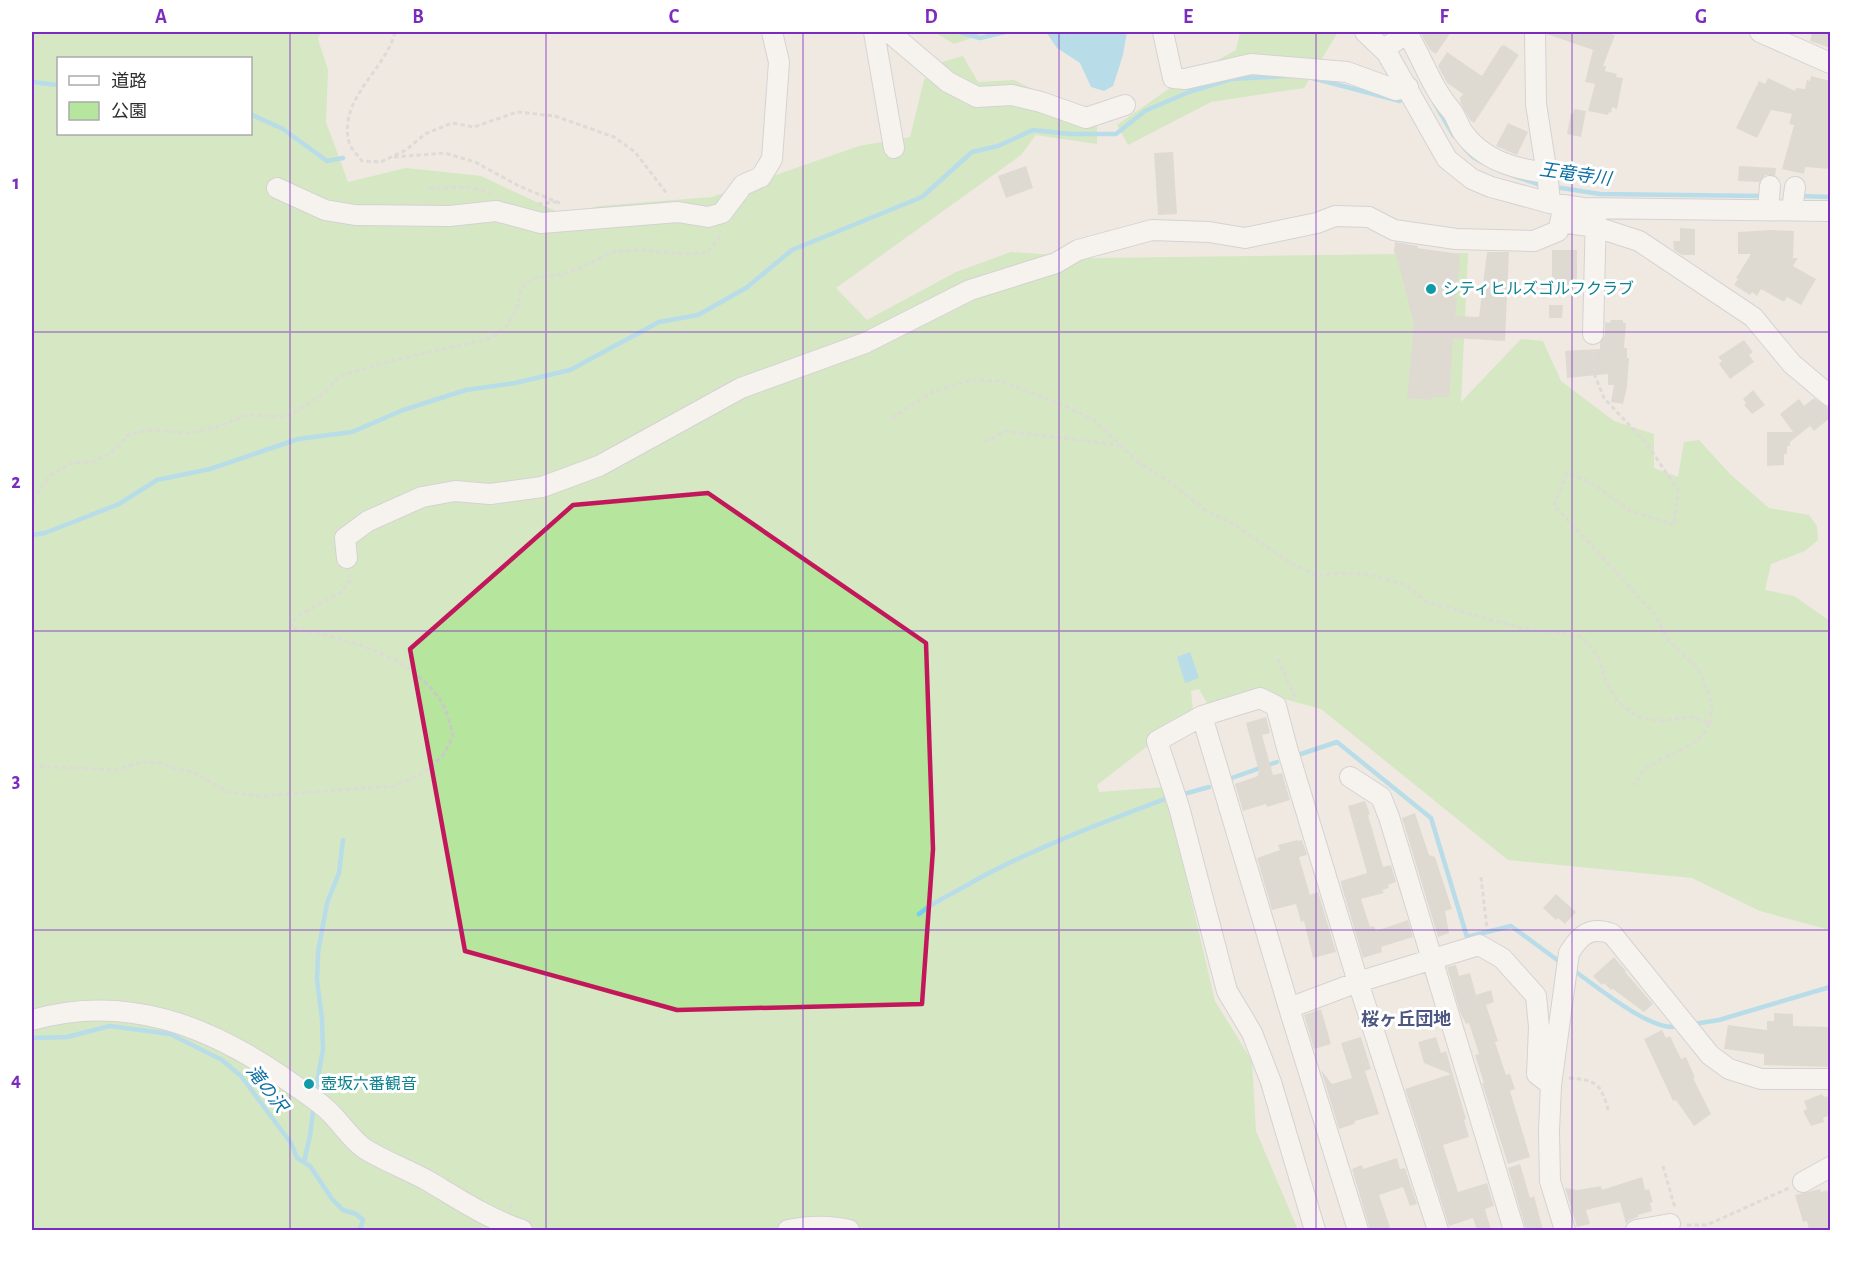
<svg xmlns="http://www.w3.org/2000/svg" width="1862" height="1262" font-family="'Alegreya Sans','Noto Sans JP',sans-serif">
<rect width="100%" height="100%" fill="#efe9e1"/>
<path fill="#b6e59e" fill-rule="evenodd" d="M32,32H321L318,39L328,70L326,122L348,182L406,168L481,176L564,215L599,206L712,197L859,146L910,137L924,80L942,62L963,56L978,82L1014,80L1097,121V144L1036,135L1021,155L836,288L867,320L956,272L1011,252L1095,258L1468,253L1461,402L1521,339L1543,341L1561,381L1614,421L1654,434V468L1678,477L1684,442L1699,440L1731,475L1769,508L1809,515L1817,526L1818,540L1805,551L1771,564L1765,590L1794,596L1830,621V930L1760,911L1692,878L1508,860L1321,709L1259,692L1209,707L1199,689L1191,691L1193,711L1097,785L1099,792L1165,787L1215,1001L1252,1061L1256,1131L1298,1230H32ZM58,58H250V134H58Z
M934,32H988L954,44Z
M1240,32H1338L1304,88L1211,102L1128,145L1117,125L1180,81L1236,50Z"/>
<path fill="#75cff0" d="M1049,32H1127L1123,55L1113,86L1104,91L1091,87L1080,63L1057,48L1048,35Z
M1190,652L1199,678L1185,683L1177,657Z"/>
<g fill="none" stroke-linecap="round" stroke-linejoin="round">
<path stroke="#75cff0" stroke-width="4.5" d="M959,32L980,38L1005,32
M1312,78L1400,101
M32,82L58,85
M1434,102L1454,136
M250,114L283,129L327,161L343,158
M1465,149L1473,157L1482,162
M1500,171L1543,186
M1555,187L1600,194L1765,196
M1800,196L1830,197
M32,535L45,533L119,504L157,480L210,469L298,439L352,432L403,410L466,390L515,383L570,370L659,322L698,315L746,288L792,250L922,197L972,152L998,146L1033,130L1070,134H1116L1145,111L1189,92L1231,79L1286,76
M1295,756L1337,742L1431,818L1467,937L1511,926L1560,962
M1226,780L1277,762
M1184,794L1209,787
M919,914C932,903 947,896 962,888C1026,851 1096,825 1165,799
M1573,970C1598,987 1645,1027 1673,1027
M1694,1024L1719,1020L1830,987
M32,1038L67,1037L110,1026L170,1034L222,1060L241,1076L291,1143L297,1158L310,1166L332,1199L343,1210L356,1214L363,1220L360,1230
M315,1094L323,1049L322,1019L317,980L318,952L327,903L339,873L343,840
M304,1162L310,1136L314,1105"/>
</g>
<path fill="#cbc7bf" d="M1420,32H1451L1436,54L1430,50Z
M1547,32H1613L1612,35H1615L1603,66H1606L1605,71L1617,74L1616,77L1623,78L1617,109L1612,107L1611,113L1609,112L1608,115L1588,111L1595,84L1585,82L1593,50L1547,34Z
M1812,32H1830V48L1810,41Z
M1504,45L1519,55L1474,123L1470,120L1460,102L1461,100L1459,99L1463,94L1447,83L1438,66L1447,52L1482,76L1501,46Z
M1811,76L1830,81V169L1805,167L1804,174L1782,169L1794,125L1789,124L1792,114L1771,110L1757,138L1736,128L1759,81L1765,84L1768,78L1795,91L1796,88L1805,89L1807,80L1810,81Z
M1574,109L1586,111L1581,137L1567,134L1571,114H1573Z
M1508,123L1528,132L1517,155L1496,146Z
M1173,152L1177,214L1158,215L1154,153Z
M1026,166L1033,188L1006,198L998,176Z
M1739,166L1776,168L1775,176L1765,175L1759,182L1738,181Z
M1680,228L1695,229V255H1682L1674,250L1673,241H1680Z
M1771,230L1794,231L1793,258H1798L1793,266L1816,279L1801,305L1787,297L1784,302L1761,289L1757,296L1752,292L1750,295L1734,285L1738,279L1736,278L1751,254H1738V232Z
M1395,242L1418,246L1417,248L1460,254L1455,316L1479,317L1487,252H1509L1505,341L1453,338L1449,397H1431V400L1407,398L1414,324L1396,254L1394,253Z
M1552,250H1577V279H1572L1573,287H1552Z
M1549,305H1563L1562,318H1549Z
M1611,320H1623V323H1626L1624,348H1627V358H1629L1627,387L1623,404L1611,402L1614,385H1608V374L1567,378L1565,351L1600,349V343L1605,335V322L1610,323Z
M1744,340L1753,352L1749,355L1754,362L1730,379L1719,364L1722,361L1718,357Z
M1753,390L1765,405L1752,414L1744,405L1746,403L1743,399Z
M1814,398L1828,408L1830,411V418L1814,431L1810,426L1790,442V446H1787V454H1784V465L1767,466V432H1793L1780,414L1799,399L1804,406Z
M1266,717L1270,733L1262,735L1273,775L1282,773L1290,800L1267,807L1266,804L1243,811L1235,784L1258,776V773L1259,772L1246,723Z
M1365,801L1370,814L1368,815L1383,867L1391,865L1396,882L1388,885L1389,888L1382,890L1384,893L1361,899L1370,927L1374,926L1376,931L1408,920L1413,937L1381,947L1382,952L1363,958L1341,884V881L1367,873L1348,806Z
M1415,813L1429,855L1435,857L1452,909L1445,911L1449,933L1438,937L1402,818Z
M1297,840L1298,841L1302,840L1307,855L1299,857L1310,895L1318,892L1336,952L1313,958L1304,921L1301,922L1296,904L1272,910L1257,858L1280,850L1278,845Z
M1556,894L1576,912L1565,924L1558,918L1556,920L1543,908Z
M1614,957L1626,971L1625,972L1653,1004L1644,1012L1613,989L1611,990L1604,983L1602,985L1593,976Z
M1456,965L1459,976L1470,973L1476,995L1491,990L1494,1002L1486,1005L1498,1041L1495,1042L1506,1075L1510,1074L1515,1089L1510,1091L1530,1157L1508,1164L1482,1083H1484L1475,1055L1479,1054L1469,1023L1466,1024L1460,1012L1447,967Z
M1321,1009L1331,1044L1314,1049L1304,1015Z
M1774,1013L1793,1014V1026L1830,1027V1067L1764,1065V1054L1724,1049L1728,1025L1767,1030V1021H1774Z
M1662,1030L1666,1038L1670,1036L1681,1059L1686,1057L1695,1078H1693L1711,1114L1694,1126L1676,1100L1673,1101L1644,1039Z
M1361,1037L1371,1069L1365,1071L1379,1114L1355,1121L1354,1124L1339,1129L1321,1070L1332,1084L1352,1078L1341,1043Z
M1436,1037L1441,1053L1446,1051L1466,1119L1464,1120L1469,1137L1443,1145L1458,1192L1487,1183L1494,1206L1485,1209L1491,1230H1477L1473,1218L1449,1226L1405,1089L1451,1074L1424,1063L1418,1042Z
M1822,1094L1824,1097L1827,1096L1830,1105V1115L1823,1118L1824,1122L1811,1126L1803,1111L1807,1109L1804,1101Z
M1397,1158L1400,1169L1405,1168L1417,1204L1410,1206L1403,1187L1379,1195L1391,1230H1370L1352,1169L1362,1165L1363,1169Z
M1520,1164L1530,1198L1534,1196L1543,1230H1526L1508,1168Z
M1642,1177L1645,1190L1649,1189L1653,1202L1650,1203L1652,1211L1638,1215V1217L1629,1220L1626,1224L1620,1202L1586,1210L1590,1224L1577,1227L1565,1188L1577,1190L1601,1186L1602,1190Z
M1820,1189L1821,1192L1827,1190L1830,1202V1230H1809L1807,1221L1803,1222L1795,1195Z"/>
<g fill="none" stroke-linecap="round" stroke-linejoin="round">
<defs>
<path id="minor" d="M874,32L894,148
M889,32L948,82L977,97L1012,95L1041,102L1086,118L1125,105
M1163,32L1173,78L1185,79L1251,64L1347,72L1396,90L1408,87
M1365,32L1387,53L1447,159L1472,179L1491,187L1550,203L1583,208L1830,211
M1535,32L1536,104L1548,181L1550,203
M1760,32L1830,63
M1384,49L1407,33C1423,59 1431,87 1451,110C1456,116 1458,124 1462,131C1482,160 1514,169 1547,173
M277,188L325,210L355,215L449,216L496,211L541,223L678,212L708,217L722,213L743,185L761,177L772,159L779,62L772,32
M1768,210L1770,186
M1792,210L1795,187
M1561,222L1596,227L1639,241L1753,317L1792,364L1830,396
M1593,334L1596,214
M347,558L345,538L368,521L422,497L455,491L490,494L542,487L599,466L741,388L865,343L970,290L1056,263L1078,250L1152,230L1209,232L1245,238L1317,223L1335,216L1369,217L1394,230L1456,239L1534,241L1558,231L1564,206
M1202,716L1289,1008L1358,1230
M1350,777L1381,797L1389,817L1514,1230
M1289,1008L1358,982L1479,945L1502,958L1536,996L1539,1027L1537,1074L1551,1085
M32,1020C126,993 210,1026 287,1080C299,1089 313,1097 324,1107C339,1119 349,1138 365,1149C386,1162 409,1170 430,1182C460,1200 489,1219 522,1230
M1803,1182L1830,1167
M788,1230C809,1226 828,1225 849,1230
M1315,1230L1271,1082L1252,1033L1227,991L1179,807L1157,741L1202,716L1260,698L1276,706L1287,748L1358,982L1438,1230
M1565,1230L1550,1181L1549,1131L1551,1085L1569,953C1580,935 1590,926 1612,934L1710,1055L1729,1069L1761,1079H1830
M1636,1230L1670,1224"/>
</defs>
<use href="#minor" stroke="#b4b7c1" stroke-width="22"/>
<path stroke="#c9c9c9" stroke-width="3" stroke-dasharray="4.5 3" stroke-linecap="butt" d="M395,32C386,70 338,98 349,142C350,148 358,155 362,161L381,162L406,150L425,134L452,123L474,127L517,112L555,116L614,137L635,152L668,195
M394,157L445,153L475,162L519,186L562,204
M429,188L470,187L491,193
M538,204L556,202
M1594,351L1595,376L1604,398L1646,443L1678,490L1674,525L1631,511L1590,482L1567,473L1554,505L1657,617L1667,639L1699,670L1712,703L1710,723
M892,418L932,392L972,380L1001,381L1065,406L1094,420L1138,462L1167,480L1204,509L1238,527L1289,562L1317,576L1339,573L1372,575L1406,585L1427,602L1525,629L1555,632L1582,637L1598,656L1606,682L1618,702L1638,717L1662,721L1692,717L1710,723C1699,749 1666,753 1645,769C1641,773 1638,780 1634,785
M985,442L1005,431L1119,445
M32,500L52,474L71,463L93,462L111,453L129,434L151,430L189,433L217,427L248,415L287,417L320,396L340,376L387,362L491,338L506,327L517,309L521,288L535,278L559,275L583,267L612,252L637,250L687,254L708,252L719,238L720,231
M1278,659L1295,697L1291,699
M32,766L116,770L141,762L161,763L176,769L193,772L228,792L260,796L394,786L424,773L444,754L453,736C450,724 447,711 441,701C408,652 344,639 290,627L296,617L341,592L350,580L349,575
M1481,877L1487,929
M1569,1078C1599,1080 1601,1085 1609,1113
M1663,1166L1675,1208
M510,1208L513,1199
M1687,1225H1707L1789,1188"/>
<use href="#minor" stroke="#fff" stroke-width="20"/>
</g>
<path d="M0 0H1862V1262H0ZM708,493L926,643L933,849L922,1004L677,1010L465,951L410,649L573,505Z" fill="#efe9e1" fill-opacity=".55" fill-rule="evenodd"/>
<path fill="none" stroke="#c2185b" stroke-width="4.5" stroke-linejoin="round" d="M708,493L926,643L933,849L922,1004L677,1010L465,951L410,649L573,505Z"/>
<path fill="none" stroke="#7b2cbf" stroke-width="1.5" stroke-opacity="0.55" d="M290,32V1230M546,32V1230M803,32V1230M1059,32V1230M1316,32V1230M1572,32V1230M32,332H1830M32,631H1830M32,930H1830"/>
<g fill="#0f9aa8" stroke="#fff" stroke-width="2">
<circle cx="1431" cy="289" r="6"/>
<circle cx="309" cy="1084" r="6"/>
</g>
<g text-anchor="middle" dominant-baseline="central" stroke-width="6" stroke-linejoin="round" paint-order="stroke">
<g font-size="16" fill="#0d838f" stroke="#fff" text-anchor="start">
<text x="1443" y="289">シティヒルズゴルフクラブ</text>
<text x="321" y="1084">壺坂六番観音</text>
</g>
<g font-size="18" font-style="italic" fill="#0d6fa3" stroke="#fff">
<text transform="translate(1575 175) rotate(8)">王竜寺川</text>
<text transform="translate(266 1089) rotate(52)">滝の沢</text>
</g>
<g font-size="18" font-weight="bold" fill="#4d5680" stroke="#fff">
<text x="1406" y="1020">桜ヶ丘団地</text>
</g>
</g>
<rect width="1862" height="1262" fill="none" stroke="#ffffff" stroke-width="66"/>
<rect x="57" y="57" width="195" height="78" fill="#ffffff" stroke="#ababab" stroke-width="1.5"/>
<rect x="69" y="76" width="30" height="9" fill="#ffffff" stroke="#ababab" stroke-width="1.5"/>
<text x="111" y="87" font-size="18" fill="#2e2e2e">道路</text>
<rect x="69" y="102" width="30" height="18" fill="#b6e59e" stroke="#ababab" stroke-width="1.5"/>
<text x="111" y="117" font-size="18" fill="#2e2e2e">公園</text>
<rect x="33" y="33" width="1796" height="1196" fill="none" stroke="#7b2cbf" stroke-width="2"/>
<g font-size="20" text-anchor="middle" font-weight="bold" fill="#7b2cbf">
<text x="161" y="23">A</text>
<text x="418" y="23">B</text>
<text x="674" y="23">C</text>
<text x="931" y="23">D</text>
<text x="1188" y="23">E</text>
<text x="1444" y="23">F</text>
<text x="1701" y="23">G</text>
<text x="16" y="189">1</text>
<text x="16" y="488">2</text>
<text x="16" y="787">3</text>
<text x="16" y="1086">4</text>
</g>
</svg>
